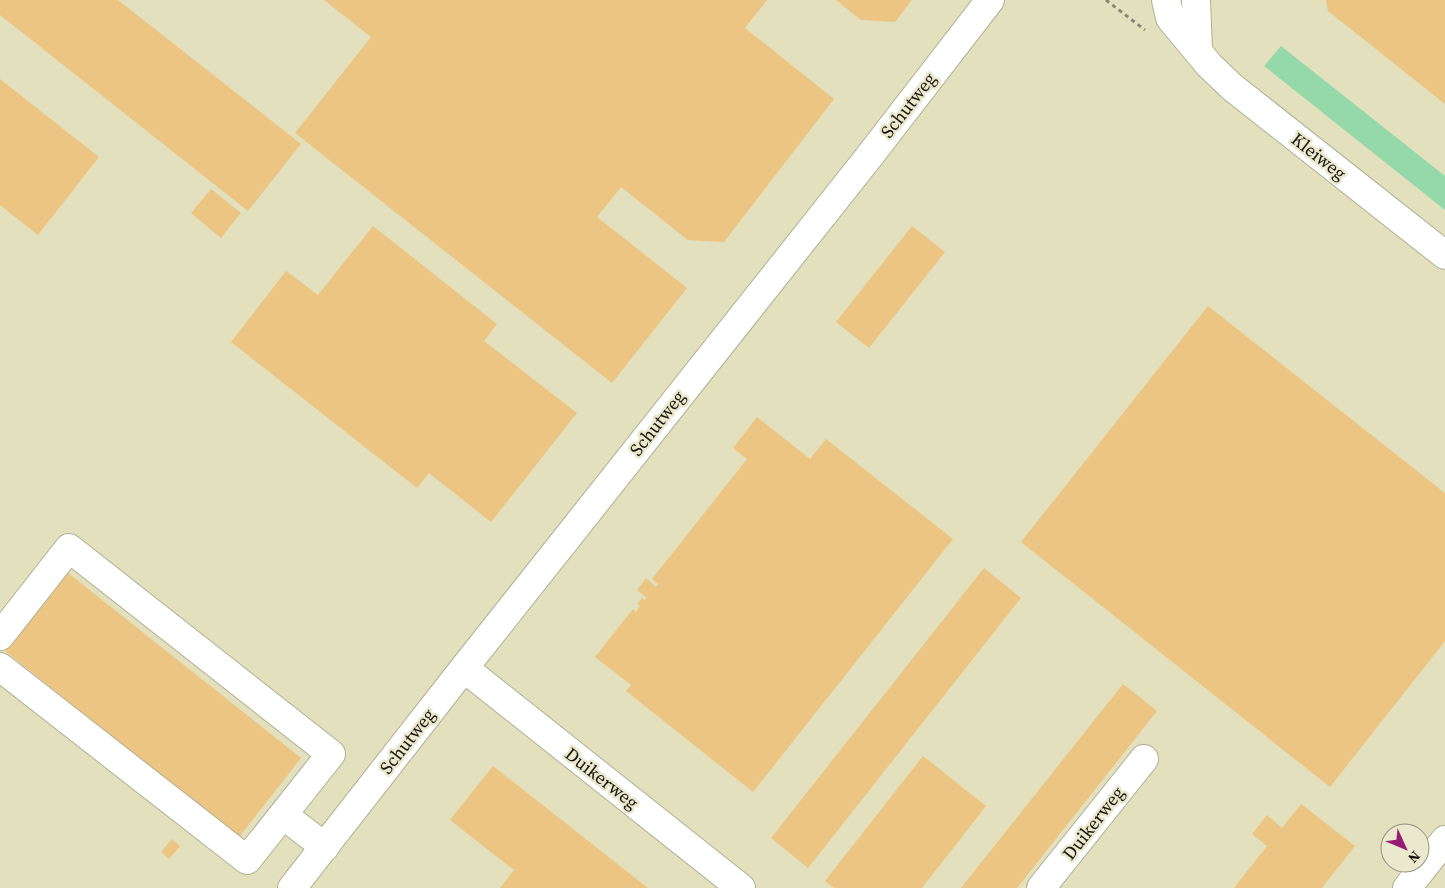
<svg xmlns="http://www.w3.org/2000/svg" width="1445" height="888" font-family="'Source Serif 4',serif">
<rect width="100%" height="100%" fill="#eae8cd"/>
<path fill="#e2e0bd" fill-rule="evenodd" d="M0,0H1445V888H0ZM1390,833H1420V863H1390Z"/>
<path fill="#95d9a9" d="M1281,46L1445,176V210L1264,66Z"/>
<path fill="#ecc582" d="M0,0H118L301,144L248,211L0,15Z
M324,0H767L745,28L834,99L724,242L688,240L621,187L597,217L687,288L612,383L295,133L371,37Z
M836,0H912L895,22L861,20Z
M1326,0H1445V104L1328,11Z
M0,79L99,157L38,235L0,205Z
M211,189L241,213L221,238L191,213Z
M373,226L497,324L484,341L577,413L491,522L429,473L417,488L231,342L286,271L318,295Z
M912,226L945,252L869,348L836,322Z
M1208,306L1445,493V641L1330,787L1021,542Z
M757,417L810,459L826,439L953,539L753,792L626,691L631,685L595,657L633,609L636,612L640,606L637,604L642,598L644,600L647,598L637,590L646,578L656,587L658,584L652,579L747,459L733,448Z
M984,568L1021,598L808,868L771,838Z
M68,573L301,758L239,837L5,651Z
M1123,684L1157,711L1017,888H961Z
M923,756L986,806L922,888H834L825,881Z
M493,766L648,888H500L514,870L450,820Z
M1301,804L1355,846L1322,888H1234L1267,846L1252,834L1267,815L1282,828Z
M172,839L180,846L169,859L161,852Z"/>
<g fill="none" stroke-linecap="round" stroke-linejoin="round">
<defs>
<path id="minor" d="M1166,0L1170,18L1209,65L1232,87L1445,255
M1196,0L1198,50
M0,636L69,548L331,754L247,860L0,667
M464,668L741,888
M283,815L325,847
M292,888L464,668L868,158L990,0
M1041,888L1144,759
M1407,888L1445,840"/>
</defs>
<use href="#minor" stroke="#b1af95" stroke-width="30"/>
<path stroke="#898875" stroke-width="3" stroke-dasharray="4 4" stroke-linecap="butt" d="M1106,0L1145,30"/>
<use href="#minor" stroke="#fff" stroke-width="28"/>
</g>
<g text-anchor="middle" dominant-baseline="central" stroke-width="5" stroke-linejoin="round" paint-order="stroke">
<g font-size="18" fill="#15140b" stroke="#eae8cd">
<text transform="translate(908 105) rotate(-52)">Schutweg</text>
<text transform="translate(1319 156) rotate(38)">Kleiweg</text>
<text transform="translate(657 423) rotate(-52)">Schutweg</text>
<text transform="translate(407 741) rotate(-52)">Schutweg</text>
<text transform="translate(602 778) rotate(38)">Duikerweg</text>
<text transform="translate(1093 823) rotate(-52)">Duikerweg</text>
</g>
</g>
<g transform="translate(1405 848) rotate(134)"><circle r="24" fill="#eae8cd" stroke="#95937f"/>
<path d="M0-4L9 19L0 12L-9 19Z" fill="#971a73"/>
<text y="-8" font-size="14" font-weight="bold" text-anchor="middle" fill="#15140b">N</text>
</g>
</svg>
